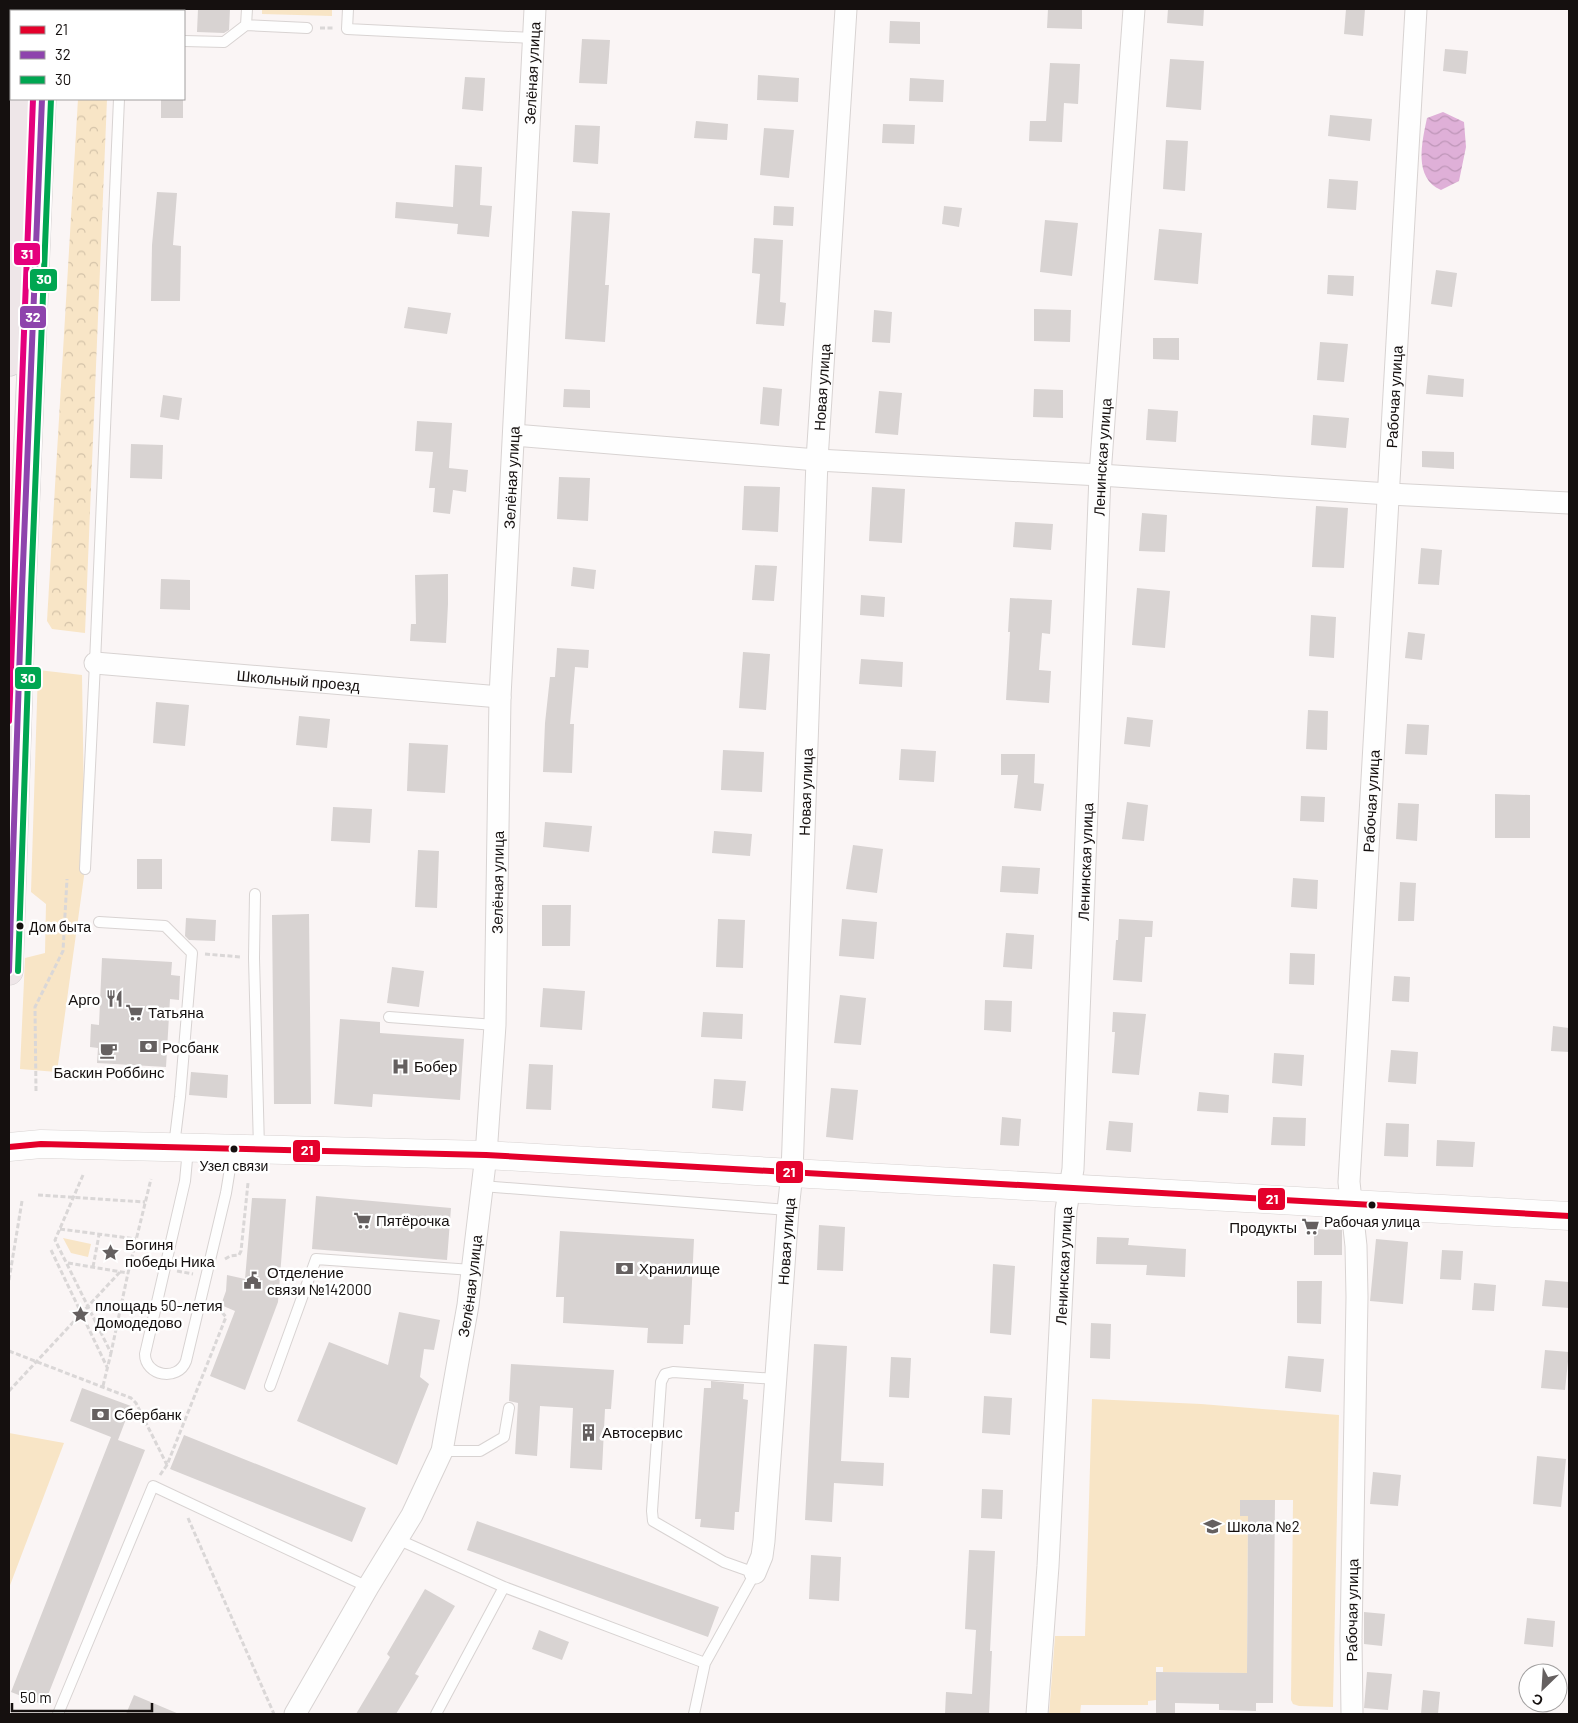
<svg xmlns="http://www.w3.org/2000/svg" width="1578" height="1723" font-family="Barlow,sans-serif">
<defs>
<pattern id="forest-crowns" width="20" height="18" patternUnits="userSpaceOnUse" patternTransform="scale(1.25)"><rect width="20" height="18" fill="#f8e5c6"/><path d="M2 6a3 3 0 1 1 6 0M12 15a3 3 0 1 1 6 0" fill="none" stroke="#d4c3a9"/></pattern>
<pattern id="water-waves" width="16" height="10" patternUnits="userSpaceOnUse" patternTransform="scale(1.25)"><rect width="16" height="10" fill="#dfb0d8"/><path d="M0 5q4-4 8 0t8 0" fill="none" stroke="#be96b8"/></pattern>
</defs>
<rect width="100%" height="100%" fill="#faf5f5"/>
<path fill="#f8e5c6" d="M262,9H332V16L262,14Z
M38,670L82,675L85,869L57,1072L20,1069L25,958L45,953L46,904L31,892Z
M63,1238L91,1244L88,1257L71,1253Z
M1092,1399L1201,1404L1339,1415L1333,1707L1299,1706L1293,1704L1291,1700L1293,1500H1240V1516H1248L1247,1673L1163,1672V1667H1156V1700L1148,1701V1705H1081L1080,1714H1049L1055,1636H1085Z
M9,1433L64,1443L9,1588Z"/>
<path fill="url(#forest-crowns)" d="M78,99H107L85,633L52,629L47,621Z"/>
<path fill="url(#water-waves)" d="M1443,112L1464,122L1466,147L1459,181L1441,190C1413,178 1422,142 1427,118Z"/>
<path fill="#d8d3d2" d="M198,9H230L229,30L224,33L197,32Z
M1048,9H1082V29L1047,28Z
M1168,9H1204L1203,26L1167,23Z
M1346,9H1365L1363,36L1344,34Z
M890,21L920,22V44L889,43Z
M582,39L610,40L607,84L579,83Z
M1445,49L1468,51L1466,74L1443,71Z
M1170,59L1204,61L1201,110L1166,107Z
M1050,63L1080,64L1078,104L1064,103L1062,142L1029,141L1030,121H1046Z
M758,75L799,78L798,102L757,100Z
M465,77L485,78L483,111L462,109Z
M910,78L944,80L943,102L909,101Z
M161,99H183V118H161Z
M1330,115L1372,119L1370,141L1328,136Z
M696,121L728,124L727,140L694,138Z
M883,124L915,125L914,144L882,143Z
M575,125L600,126L598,164L573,162Z
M764,128L794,130L789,178L760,175Z
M1166,140L1188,141L1185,191L1163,189Z
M455,165L482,167L480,205L492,206L489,237L457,234L458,224L395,218L396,202L453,207Z
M1329,179L1358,181L1356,210L1327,208Z
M157,192L177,193L173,245L181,246L180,301H151L152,245Z
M774,206L794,207L793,226L773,225Z
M944,206L962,208L959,227L942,224Z
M572,211L610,213L605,285H609L605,342L565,339Z
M1045,220L1078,223L1072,276L1040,272Z
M1159,229L1202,233L1198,284L1154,280Z
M754,238L783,240L780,302L786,303L784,326L756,324L760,274L752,273Z
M1436,270L1457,273L1452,307L1431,304Z
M1328,275L1354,276L1353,296L1327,294Z
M408,307L451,313L447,334L404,328Z
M1034,309L1071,310L1070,342L1034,341Z
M874,310L892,312L890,343L872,342Z
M1153,338H1179V360L1153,359Z
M1320,342L1348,344L1344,382L1317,380Z
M1428,375L1464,379L1463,397L1426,394Z
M763,387L782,389L779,426L760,424Z
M564,389L590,390V408L563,407Z
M1034,389L1063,390V418L1033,417Z
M879,391L902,393L898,435L875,433Z
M163,395L182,398L179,420L160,417Z
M1148,409L1178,411L1176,442L1146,440Z
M1313,415L1349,418L1346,448L1311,445Z
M417,421L452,423L449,468L468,470L466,492L453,490L450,514L433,512L435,488H429L433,452L415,451Z
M131,444L163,445L162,479L130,478Z
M1422,451L1454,452V469L1422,467Z
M559,477L590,478L588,521L557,519Z
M744,486L780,487L778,532L742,530Z
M872,487L905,489L902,543L869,541Z
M1316,506L1348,508L1344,568L1312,567Z
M1142,513L1167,515L1165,552L1139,551Z
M1015,522L1053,524L1051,550L1013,547Z
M1421,548L1442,550L1439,585L1418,584Z
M755,565L777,566L774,601L752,600Z
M573,567L596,570L594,589L571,586Z
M448,574V604L446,643L410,641L411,624H416L415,575Z
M161,579L190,580V610L160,609Z
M1137,588L1170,591L1165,648L1132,645Z
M861,595L885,597L884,617L860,615Z
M1010,598L1052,600L1050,634L1042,633L1039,670L1051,671L1049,703L1006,700L1010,632H1008Z
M1311,615L1336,617L1334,658L1309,656Z
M1408,632L1425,634L1422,660L1405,658Z
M557,648L589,650L588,668L575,667L570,724H574L572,773L543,772L545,723L550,677H555Z
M743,652L770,654L766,710L739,708Z
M861,659L903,662L902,687L859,684Z
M156,702L189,705L185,746L153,743Z
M1308,710L1328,711L1327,750L1306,749Z
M299,716L330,719L327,748L296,745Z
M1127,717L1153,720L1150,747L1124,744Z
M1407,724L1429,725L1427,755L1405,754Z
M409,743L448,745L445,793L407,791Z
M901,749L936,751L934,782L899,780Z
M723,750L764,752L762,792L721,790Z
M1001,754H1035L1034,783L1044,784L1041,811L1014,808L1018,775H1001Z
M1495,794L1530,795V838H1495Z
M1301,796L1325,797L1324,822L1300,821Z
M1127,802L1148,805L1144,841L1122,839Z
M1398,803L1419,804L1417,841L1396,839Z
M333,807L372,809L370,843L331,841Z
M545,822L592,826L589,852L543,847Z
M714,831L752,834L750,856L712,853Z
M853,845L883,849L877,893L846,889Z
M418,850L439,851L437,908L415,907Z
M137,859H162V889H137Z
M1002,866L1040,868L1038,894L1000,892Z
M1293,878L1318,880L1317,909L1291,907Z
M1400,882L1416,883L1414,921H1398Z
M542,905H571L570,946H542Z
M309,914L311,1104H274L272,915Z
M186,918L216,920L215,941L189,940L185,936Z
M718,919L745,920L743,968L716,967Z
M842,919L877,922L874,959L839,956Z
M1119,919L1153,921L1152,937H1145L1142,982L1113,980L1116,940H1118Z
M1006,933L1034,935L1032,969L1003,967Z
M1290,953L1315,954L1314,985L1289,984Z
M102,958L172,962L171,975L180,976L179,1000L170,999L166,1067L97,1063L98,1048L90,1047L91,1024L99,1025Z
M392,967L424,971L419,1007L387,1003Z
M1394,976L1410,977L1409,1002L1392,1001Z
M543,988L585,991L582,1030L540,1027Z
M840,995L866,998L861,1045L834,1043Z
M985,1000L1012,1001L1011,1032L984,1030Z
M703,1012L743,1014L742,1039L701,1037Z
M1113,1012L1146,1014L1139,1075L1112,1073L1115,1032H1112Z
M340,1019L380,1022V1033L464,1039L460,1100L373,1094L372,1107L334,1104Z
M1553,1026L1569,1028V1052L1551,1051Z
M1391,1050L1418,1052L1416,1084L1388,1082Z
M1274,1053L1304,1055L1302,1086L1272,1083Z
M529,1064L553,1065L551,1110L526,1109Z
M191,1072L228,1075L227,1098L189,1095Z
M714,1079L746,1081L743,1111L712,1108Z
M831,1088L858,1090L853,1140L826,1137Z
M1199,1092L1229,1095L1228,1113L1197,1111Z
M1002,1117L1021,1119L1019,1146L1000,1145Z
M1273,1117L1306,1118L1305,1146L1271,1145Z
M1109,1121L1133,1123L1131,1152L1106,1150Z
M1386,1123L1409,1124L1408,1157L1384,1156Z
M1437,1140L1475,1142L1473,1167L1436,1166Z
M316,1196L451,1208L447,1260L312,1249Z
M252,1198L286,1199L278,1302L245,1390L210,1376L235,1311L221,1305L226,1291L227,1275L245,1279Z
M819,1225L845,1227L843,1271L817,1270Z
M1314,1229L1342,1230V1255H1314Z
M560,1231L694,1239L690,1325H684L683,1344L647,1343L648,1328L563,1323L564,1297H556Z
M1097,1237L1129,1238L1128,1245L1186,1249L1185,1277L1146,1275L1147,1265L1096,1264Z
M1376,1239L1408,1242L1403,1304L1370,1301Z
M1442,1250L1463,1251L1461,1280L1440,1279Z
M993,1264L1015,1266L1011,1335L990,1333Z
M1545,1280L1569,1282V1308L1542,1306Z
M1297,1281H1322L1321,1324L1297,1323Z
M1474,1283L1496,1285L1494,1311L1472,1310Z
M399,1312L440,1320L434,1350L424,1349L420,1377L429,1384L397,1465L297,1421L329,1342L388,1365Z
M1091,1323L1111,1324L1110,1359L1090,1358Z
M814,1344L847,1346L841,1461L884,1463L883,1486L834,1483L832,1522L805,1520Z
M1545,1350L1569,1352L1565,1390L1541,1388Z
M1288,1356L1324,1359L1321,1392L1285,1388Z
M891,1357L911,1358L909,1398L889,1397Z
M511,1364L614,1370L611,1409H605L602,1470L570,1468L573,1408L540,1406L537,1456L515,1454L518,1403L509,1401Z
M711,1381L744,1384L743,1399L748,1400L739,1512H735L734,1530L700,1527L701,1519H695L704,1388H711Z
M82,1388L131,1406L118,1440L145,1450L44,1705L11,1692L111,1437L70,1421Z
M984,1396L1012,1398L1010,1435L982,1433Z
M184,1435L366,1508L352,1542L170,1469Z
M1537,1456L1566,1459L1561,1507L1533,1504Z
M1373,1472L1401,1475L1398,1506L1370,1504Z
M982,1489L1003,1490L1002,1519L981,1518Z
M1240,1500H1275L1273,1703H1256V1711L1219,1710V1704L1175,1703V1714H1156V1672L1247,1673L1248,1516H1240Z
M477,1521L719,1607L708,1637L467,1550Z
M969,1550L995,1551L990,1651H992L989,1714H945L946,1692L972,1694L976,1630L965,1629Z
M811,1555L841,1557L839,1601L809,1599Z
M425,1589L455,1606L415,1674L419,1676L396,1714H356L390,1657L387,1654Z
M1364,1612L1385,1614L1382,1646L1364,1644Z
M1527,1618L1555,1621L1553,1647L1524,1644Z
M539,1630L569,1642L562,1660L532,1649Z
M1367,1672L1392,1674L1388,1710L1364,1708Z
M1423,1690L1440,1692L1438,1714H1421Z
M134,1695L179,1714H126Z"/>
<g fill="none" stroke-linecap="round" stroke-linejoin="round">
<defs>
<path id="lane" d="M247,9L246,25L307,28
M348,9L347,29L533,38
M157,11V9
M184,41L224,42L246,25
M85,869L95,663L119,99
M255,894L254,958L259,1148
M99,922L165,926L192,953L180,1097L174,1146
M389,1017L495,1025
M188,1149L185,1181L145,1354C145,1376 178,1382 186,1361L226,1193L233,1150
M482,1186L788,1210
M270,1386L316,1259L472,1270
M442,1451H480L504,1437L509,1408
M397,1539L504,1587L436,1714
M504,1587L705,1663
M58,1714L153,1486L368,1587
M694,1714L705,1663L755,1573L724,1562L653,1521L652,1511L661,1382L665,1374L673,1372L776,1379"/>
<g id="street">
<path d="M514,435L817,460L1100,475L1389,494L1569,503"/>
<path id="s1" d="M95,663L500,697"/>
<path id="s2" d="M755,1573L762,1556L764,1541L788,1210L792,1173L817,460L846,9"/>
<path id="s3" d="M295,1714L368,1587L412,1515L442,1451L468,1305L486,1155L495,1025L500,697L535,9"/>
<path id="s4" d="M1037,1714L1048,1566L1066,1210L1073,1169L1100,475L1134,9"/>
<path id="s5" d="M1352,1714L1351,1639L1357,1297L1356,1246L1349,1182L1416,9"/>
</g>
<path id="secondary" d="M9,1147L41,1144L486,1155L792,1173L1569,1216"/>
<path id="primary" d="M22,11L23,9
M45,11V9
M9,362L19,99
M9,971L22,589L42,99"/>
</defs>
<use href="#lane" stroke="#d8d3d2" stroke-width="12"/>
<use href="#street" stroke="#d8d3d2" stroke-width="23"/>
<use href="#secondary" stroke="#d8d3d2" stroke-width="29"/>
<use href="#primary" stroke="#d3d0d0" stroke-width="29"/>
<path stroke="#dad7d7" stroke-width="3" stroke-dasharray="5 2.5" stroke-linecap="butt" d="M123,11V9
M320,28H334
M205,954L241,957
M36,1091L35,1007L63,951L67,879
M83,1175L55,1240L111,1353L128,1273L151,1179
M38,1195L145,1202
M60,1229L136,1239
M51,1250L107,1367
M225,1259L230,1256L239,1255L241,1251L248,1183
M68,1263L128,1273
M130,1263L151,1266
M93,1267L99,1235
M177,1271L193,1274
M9,1280L22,1201
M9,1351L131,1398L136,1403L167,1465
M103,1386L111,1353
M9,1391L120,1272
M160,1475L167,1465L226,1317L215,1304
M188,1518L274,1714"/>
<use href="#lane" stroke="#fefefe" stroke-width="10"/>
<use href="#street" stroke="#fefefe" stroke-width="21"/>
<use href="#secondary" stroke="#fefefe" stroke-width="28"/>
<use href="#primary" stroke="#eee6e8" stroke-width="28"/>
<defs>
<path id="bus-1" d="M9,1147L41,1144L486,1155L1569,1216"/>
<path id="bus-2" d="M9,971L22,589L42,99"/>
<path id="bus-3" d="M18,971L31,589L51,99"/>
<path id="bus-4" d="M9,721L33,99"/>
</defs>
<use href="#bus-1" stroke="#fff" stroke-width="10"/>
<use href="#bus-2" stroke="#fff" stroke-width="10"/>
<use href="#bus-3" stroke="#fff" stroke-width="10"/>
<use href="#bus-4" stroke="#fff" stroke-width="10"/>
<use href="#bus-1" stroke="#e4002b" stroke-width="6"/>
<use href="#bus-2" stroke="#8e44ad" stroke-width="6"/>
<use href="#bus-3" stroke="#00a651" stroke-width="6"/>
<use href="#bus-4" stroke="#e5007d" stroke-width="6"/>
</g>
<defs>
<symbol id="restaurant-bare" viewBox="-9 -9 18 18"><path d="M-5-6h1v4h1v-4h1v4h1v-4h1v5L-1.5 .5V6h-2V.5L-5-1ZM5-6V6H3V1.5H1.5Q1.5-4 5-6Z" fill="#656060" stroke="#fff" stroke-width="2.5" paint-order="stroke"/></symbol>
<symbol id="supermarket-bare" viewBox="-9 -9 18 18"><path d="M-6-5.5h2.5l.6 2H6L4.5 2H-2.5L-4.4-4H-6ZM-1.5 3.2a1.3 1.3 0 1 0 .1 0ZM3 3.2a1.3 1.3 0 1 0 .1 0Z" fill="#656060" stroke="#fff" stroke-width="2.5" paint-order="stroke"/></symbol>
<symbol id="bank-bare" viewBox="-9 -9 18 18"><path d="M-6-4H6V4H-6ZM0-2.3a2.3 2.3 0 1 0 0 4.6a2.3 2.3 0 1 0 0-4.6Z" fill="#656060" stroke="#fff" stroke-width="2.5" paint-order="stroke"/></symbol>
<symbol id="cafe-bare" viewBox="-9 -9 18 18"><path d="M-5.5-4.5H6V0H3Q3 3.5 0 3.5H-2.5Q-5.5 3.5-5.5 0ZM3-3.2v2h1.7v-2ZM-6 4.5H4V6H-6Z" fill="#656060" stroke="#fff" stroke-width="2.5" paint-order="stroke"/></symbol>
<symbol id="hospital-bare" viewBox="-9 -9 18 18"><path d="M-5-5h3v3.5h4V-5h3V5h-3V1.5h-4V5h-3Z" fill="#656060" stroke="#fff" stroke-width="2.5" paint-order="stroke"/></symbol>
<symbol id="sight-bare" viewBox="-9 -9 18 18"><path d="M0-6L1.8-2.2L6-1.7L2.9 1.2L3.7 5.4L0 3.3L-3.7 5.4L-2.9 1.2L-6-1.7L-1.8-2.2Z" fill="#656060" stroke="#fff" stroke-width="2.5" paint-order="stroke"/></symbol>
<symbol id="civic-bare" viewBox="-9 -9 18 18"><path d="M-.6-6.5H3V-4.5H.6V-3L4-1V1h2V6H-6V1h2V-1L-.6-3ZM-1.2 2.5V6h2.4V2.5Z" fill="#656060" stroke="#fff" stroke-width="2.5" paint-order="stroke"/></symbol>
<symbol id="building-bare" viewBox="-9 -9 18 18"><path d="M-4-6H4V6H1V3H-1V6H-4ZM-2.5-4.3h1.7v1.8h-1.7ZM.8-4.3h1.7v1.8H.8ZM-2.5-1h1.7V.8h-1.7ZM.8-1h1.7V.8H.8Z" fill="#656060" stroke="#fff" stroke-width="2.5" paint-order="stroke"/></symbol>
<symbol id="school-bare" viewBox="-9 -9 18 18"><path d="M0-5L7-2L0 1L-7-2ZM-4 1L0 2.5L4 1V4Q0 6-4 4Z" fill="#656060" stroke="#fff" stroke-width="2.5" paint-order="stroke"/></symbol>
</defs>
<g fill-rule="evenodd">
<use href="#restaurant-bare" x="102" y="986" width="25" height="25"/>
<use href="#supermarket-bare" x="122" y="1000" width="25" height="25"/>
<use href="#bank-bare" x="136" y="1034" width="25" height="25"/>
<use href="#cafe-bare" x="96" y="1038" width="25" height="25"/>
<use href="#hospital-bare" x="388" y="1054" width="25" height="25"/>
<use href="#supermarket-bare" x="350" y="1208" width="25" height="25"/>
<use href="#supermarket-bare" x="1298" y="1214" width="25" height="25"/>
<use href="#sight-bare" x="98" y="1240" width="25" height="25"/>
<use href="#bank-bare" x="612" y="1256" width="25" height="25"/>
<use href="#civic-bare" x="240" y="1268" width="25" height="25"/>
<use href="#sight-bare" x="68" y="1302" width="25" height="25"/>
<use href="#bank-bare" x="88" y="1402" width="25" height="25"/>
<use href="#building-bare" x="576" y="1420" width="25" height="25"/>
<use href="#school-bare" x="1200" y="1514" width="25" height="25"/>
</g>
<g fill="#15100f" stroke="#fff" stroke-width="2">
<circle cx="20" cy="926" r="4.5"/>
<circle cx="234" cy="1149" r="4.5"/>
<circle cx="1372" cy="1205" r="4.5"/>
</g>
<g text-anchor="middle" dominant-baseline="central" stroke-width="5" stroke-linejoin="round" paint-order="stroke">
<g font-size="14" fill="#15100f" stroke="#fff">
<text x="29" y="926" text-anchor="start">Дом быта</text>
<text x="234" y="1165">Узел связи</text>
<text x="1372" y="1221">Рабочая улица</text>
</g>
<g font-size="15" fill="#15100f" stroke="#fff">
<text stroke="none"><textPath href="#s3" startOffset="1684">Зелёная улица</textPath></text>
<text stroke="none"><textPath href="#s2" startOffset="1189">Новая улица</textPath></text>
<text stroke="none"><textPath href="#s5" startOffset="1319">Рабочая улица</textPath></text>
<text stroke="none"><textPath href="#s4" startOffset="1259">Ленинская улица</textPath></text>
<text stroke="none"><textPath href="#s3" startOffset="1279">Зелёная улица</textPath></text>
<text stroke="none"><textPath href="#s1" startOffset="204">Школьный проезд</textPath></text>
<text stroke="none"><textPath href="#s2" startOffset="784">Новая улица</textPath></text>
<text stroke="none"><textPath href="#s5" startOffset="914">Рабочая улица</textPath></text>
<text stroke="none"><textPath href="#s4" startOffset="854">Ленинская улица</textPath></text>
<text stroke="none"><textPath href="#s3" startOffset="874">Зелёная улица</textPath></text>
<text stroke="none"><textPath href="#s2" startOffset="334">Новая улица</textPath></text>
<text stroke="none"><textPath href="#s4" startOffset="449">Ленинская улица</textPath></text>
<text stroke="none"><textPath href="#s3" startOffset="469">Зелёная улица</textPath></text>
<text stroke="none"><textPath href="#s5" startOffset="104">Рабочая улица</textPath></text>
</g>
<g font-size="15" fill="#15100f" stroke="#fff" text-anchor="start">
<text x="100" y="999" text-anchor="end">Арго</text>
<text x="148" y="1012">Татьяна</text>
<text x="162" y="1047">Росбанк</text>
<text x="414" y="1066">Бобер</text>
<text x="109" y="1072" text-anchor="middle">Баскин Роббинс</text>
<text x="376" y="1220">Пятёрочка</text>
<text x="1297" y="1227" text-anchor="end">Продукты</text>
<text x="125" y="1244">Богиня<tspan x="125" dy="17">победы Ника</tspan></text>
<text x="639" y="1268">Хранилище</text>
<text x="267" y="1272">Отделение<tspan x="267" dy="17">связи №142000</tspan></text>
<text x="95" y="1305">площадь 50-летия<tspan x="95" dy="17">Домодедово</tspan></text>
<text x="114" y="1414">Сбербанк</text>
<text x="602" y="1432">Автосервис</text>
<text x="1227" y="1526">Школа №2</text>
</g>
</g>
<g stroke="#fff" stroke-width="2">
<rect x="13" y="242" width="28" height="24" rx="5" fill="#e5007d"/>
<rect x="29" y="268" width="29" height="24" rx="5" fill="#00a651"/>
<rect x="19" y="305" width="28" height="24" rx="5" fill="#8e44ad"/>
<rect x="14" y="666" width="28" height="24" rx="5" fill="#00a651"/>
<rect x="292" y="1139" width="29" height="24" rx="5" fill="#e4002b"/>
<rect x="775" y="1160" width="29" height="24" rx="5" fill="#e4002b"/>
<rect x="1257" y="1187" width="29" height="24" rx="5" fill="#e4002b"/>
</g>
<g font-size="14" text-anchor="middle" font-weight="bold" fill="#fff">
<text x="27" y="259">31</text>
<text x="44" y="284">30</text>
<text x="33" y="322">32</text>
<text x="28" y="683">30</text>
<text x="307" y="1155">21</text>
<text x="789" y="1177">21</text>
<text x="1272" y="1204">21</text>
</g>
<rect width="1578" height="1723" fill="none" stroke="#15100f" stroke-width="20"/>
<rect x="10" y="10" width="175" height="90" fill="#ffffff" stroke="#a19f9f"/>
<rect x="20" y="26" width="25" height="8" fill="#e4002b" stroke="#a19f9f"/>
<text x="55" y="35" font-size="15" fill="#15100f">21</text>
<rect x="20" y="51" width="25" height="8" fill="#8e44ad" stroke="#a19f9f"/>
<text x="55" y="60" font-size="15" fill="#15100f">32</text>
<rect x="20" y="76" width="25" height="8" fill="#00a651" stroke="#a19f9f"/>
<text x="55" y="85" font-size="15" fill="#15100f">30</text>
<g transform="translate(1543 1688) rotate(205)"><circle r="24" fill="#ffffff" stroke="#a19f9f"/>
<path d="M0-4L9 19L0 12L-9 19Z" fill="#656060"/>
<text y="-8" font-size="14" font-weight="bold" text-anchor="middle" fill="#15100f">С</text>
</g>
<path d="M12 1703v8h140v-8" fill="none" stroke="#15100f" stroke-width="2.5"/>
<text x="20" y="1703" font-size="15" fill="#15100f" stroke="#ffffff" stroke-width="4" paint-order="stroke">50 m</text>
</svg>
